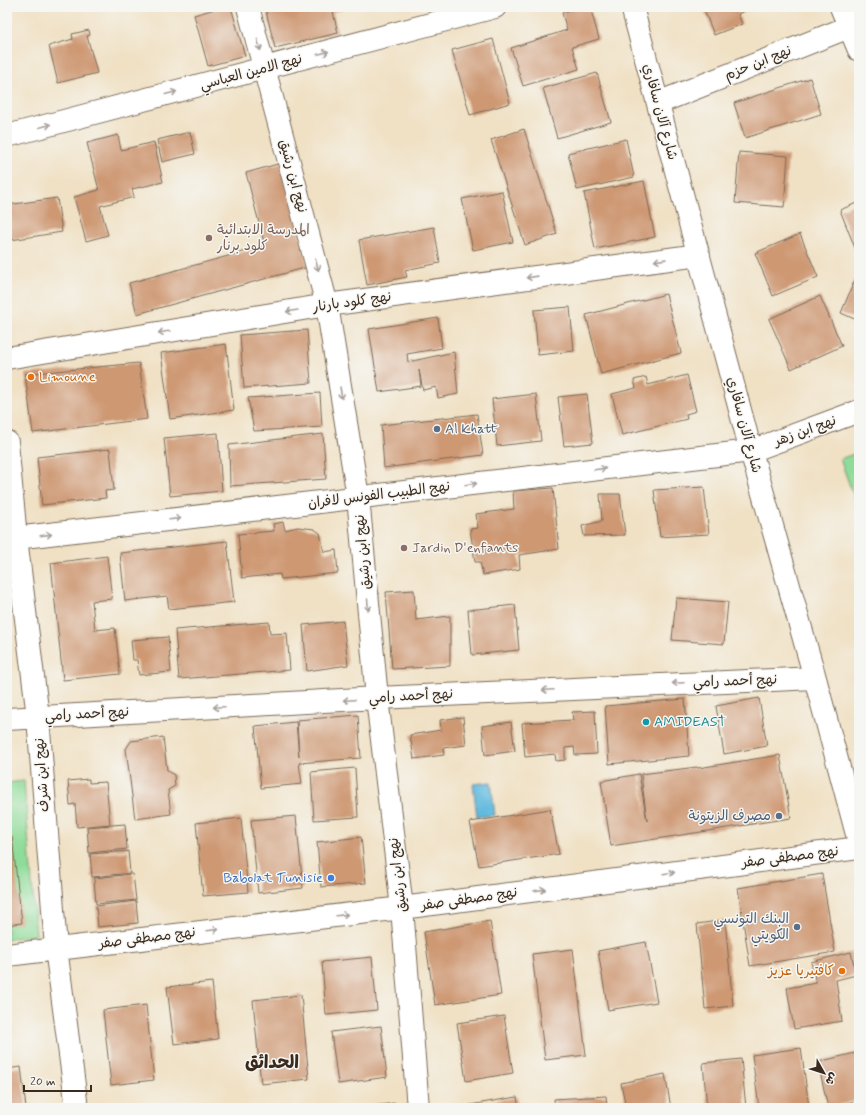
<svg xmlns="http://www.w3.org/2000/svg" width="866" height="1115" font-family="Mynerve,'Playpen Sans Arabic',sans-serif">
<rect width="100%" height="100%" fill="#f6f6f2"/>
<filter id="ink" filterUnits="userSpaceOnUse"><feTurbulence type="fractalNoise" baseFrequency=".025" numOctaves="2"/><feDisplacementMap in="SourceGraphic" scale="8" xChannelSelector="R" yChannelSelector="G"/><feConvolveMatrix kernelMatrix="1 2 1 2 8 2 1 2 1" color-interpolation-filters="sRGB"/></filter>
<filter id="wash" filterUnits="userSpaceOnUse"><feTurbulence type="fractalNoise" baseFrequency=".012" numOctaves="4" result="noise"/><feDisplacementMap in="SourceGraphic" scale="16" xChannelSelector="R" yChannelSelector="G"/><feGaussianBlur stdDeviation="0.9" result="paint"/><feColorMatrix in="noise" values="0 0 0 0 0 0 0 0 0 0 0 0 0 0 0 0 0 1.4 0 .05"/><feComposite in="paint" operator="in"/></filter>
<g filter="url(#wash)">
<rect width="100%" height="100%" fill="#f0e1c5"/>
<path fill="#8fdc9a" stroke="#65835c" d="M859,452V511L840,459Z
M24,781L36,935L7,939V783Z"/>
<path fill="#60bade" stroke="#4e727e" d="M491,782L495,815L477,817L473,784Z"/>
<g id="blocks">
<path fill="#ce9873" d="M222,7H231L245,56L208,66L194,15Z
M265,7H352V8L333,12L338,33L275,48Z
M581,7H590L599,39L572,47L579,69L523,86L511,48L567,30L562,13Z
M703,7H751L752,8L738,14L742,24L714,35Z
M89,30L90,35L87,36L97,73L58,83L49,46L73,39L72,34Z
M493,39L510,103L470,115L452,50Z
M597,73L611,122L557,138L543,88Z
M810,78L821,114L745,138L734,103Z
M524,129L557,234L525,245L491,140Z
M190,132L195,154L162,162L157,140Z
M118,135L121,150L154,142L163,182L132,189L134,197L100,206L108,235L86,241L74,197L99,190L87,143Z
M626,139L634,177L577,190L568,153Z
M739,152L788,156L784,207L735,203Z
M281,163L308,267L137,314L129,283L265,246L246,173Z
M644,181L655,237L595,249L584,193Z
M502,191L513,242L473,250L462,199Z
M57,198L62,232L11,240L7,205Z
M859,202V253H857L840,210Z
M434,227L440,263L405,270L407,277L367,285L359,240Z
M800,234L818,277L773,296L755,253Z
M859,270V321L841,313Z
M666,294L681,353L601,374L586,315Z
M820,296L842,346L791,369L769,319Z
M570,307L574,351L538,355L534,310Z
M438,318L442,348L407,354L408,362L454,352L458,394L438,398L436,387L423,390L419,370L421,386L379,392L369,329Z
M307,330L311,383L244,388L240,335Z
M226,344L234,410L170,419L161,353Z
M139,363L147,419L33,433L25,374Z
M687,375L696,411L686,414L687,419L622,435L612,394L636,388L634,380L646,377L648,385Z
M320,393L322,427L254,431L248,398Z
M536,394L541,441L497,446L492,399Z
M587,394L593,443L564,446L558,397Z
M477,414L483,455L384,468L381,425Z
M218,433L222,491L170,496L164,438Z
M323,434L326,479L230,486L229,445Z
M110,449L114,490L105,491L106,498L42,505L37,457Z
M704,487L709,534L660,537L654,490Z
M553,488L559,549L519,555L520,569L483,575L480,562H475L470,529L478,528L476,514L514,509L513,491Z
M600,494H620L625,535L584,536L582,526L602,521Z
M283,522L285,530L298,527L314,529L320,533L324,552L336,550L338,573L281,579L280,574L242,578L238,534L274,531L273,524Z
M227,541L234,602L169,609L167,596L125,601L120,553Z
M107,556L112,599L92,601L95,630L115,628L120,674L63,680L51,563Z
M414,590L416,620L450,616V666L392,669L386,592Z
M676,598L728,602L724,644L672,640Z
M515,605L519,650L472,655L468,610Z
M343,621L348,665L307,671L303,625Z
M269,622L270,634L287,633L290,670L179,679L175,630Z
M168,637L171,672L139,675L137,660H133L131,640Z
M759,698L767,746L724,754L716,706Z
M685,699L689,756L609,764L605,706Z
M595,711L597,754L575,755L574,747L565,748V760L556,761L555,754L525,757L522,723L573,720L572,712Z
M358,715L361,758L299,763L302,784L261,788L255,726L296,722L299,757L297,720Z
M463,717L466,745L443,748L444,755L414,759L410,735L441,730L440,720Z
M511,722L515,751L485,755L482,726Z
M163,737L167,770L174,775L175,786L168,790L171,814L135,819L126,749L131,741Z
M780,755L791,818L611,846L601,781L639,774L647,821L641,774L697,767L698,768Z
M355,768L358,817L314,820L311,772Z
M89,779V783L106,782L110,824L77,827L75,804L70,805L68,781Z
M550,809L559,854L479,866L470,822Z
M296,816L303,888L258,893L251,820Z
M241,818L248,892L203,896L196,823Z
M125,824L127,849L89,853L87,827Z
M12,837L22,923L7,925V838Z
M361,837L366,883L321,887L317,842Z
M128,851L130,873L92,877L90,854Z
M133,874L136,900L96,904L94,878Z
M822,874L835,952L750,966L738,888Z
M136,901L138,923L98,927L96,906Z
M725,920L733,1006L705,1009L697,924Z
M490,921L501,995L435,1005L424,932Z
M646,942L657,1002L608,1010L598,951Z
M573,949L586,1055L545,1060L532,954Z
M851,952L856,975L836,980L842,1021L794,1029L787,988L816,983L811,962Z
M372,957L377,1010L326,1015L322,962Z
M212,982L218,1039L174,1044L167,987Z
M301,995L309,1079L261,1084L253,1000Z
M146,1005L154,1080L111,1085L103,1010Z
M504,1016L513,1073L466,1081L457,1023Z
M381,1026L387,1077L338,1084L331,1032Z
M801,1048L809,1107L759,1108L752,1055Z
M859,1052V1100L828,1108L818,1062Z
M741,1059L746,1108H707L703,1063Z
M21,1067L26,1108H7V1069Z
M665,1074L671,1108H626L621,1083Z
M606,1096L607,1108H555L554,1099Z
M517,1097L519,1108H470V1105Z
M396,1103L397,1108H363V1107Z"/>
</g>
</g>
<g filter="url(#ink)">
<use href="#blocks" fill-opacity="0" stroke="#7a6a58" stroke-width="1"/>
<g fill="none" stroke-linecap="round" stroke-linejoin="round">
<defs>
<path id="minor" d="M248,7L327,305L358,497L377,698L402,908L418,1108
M632,7L751,451L815,678L859,842
M841,7L859,50
M658,103L859,23
M7,136L495,7
M7,358L327,305L699,255
M7,442L16,538L38,717L56,948L77,1108
M7,539L751,451L859,411
M7,719L377,698L815,678
M7,955L402,908L859,848"/>
</defs>
<use href="#minor" stroke="#7a6a58" stroke-width="24"/>
<use href="#minor" stroke="#fff" stroke-width="22"/>
</g>
<defs><path id="oneway-shaft" d="M-6 0H5M1.5-3L5.5 0L1.5 3" fill="none" stroke-width="1.6" stroke-linecap="round" stroke-linejoin="round"/></defs>
<g stroke="#a79f9a">
<use href="#oneway-shaft" transform="translate(259 45) rotate(75)"/>
<use href="#oneway-shaft" transform="translate(323 53) rotate(-15)"/>
<use href="#oneway-shaft" transform="translate(171 93) rotate(-15)"/>
<use href="#oneway-shaft" transform="translate(45 126) rotate(-15)"/>
<use href="#oneway-shaft" transform="translate(660 260) rotate(172)"/>
<use href="#oneway-shaft" transform="translate(317 265) rotate(75)"/>
<use href="#oneway-shaft" transform="translate(532 277) rotate(172)"/>
<use href="#oneway-shaft" transform="translate(292 311) rotate(171)"/>
<use href="#oneway-shaft" transform="translate(164 332) rotate(171)"/>
<use href="#oneway-shaft" transform="translate(341 393) rotate(81)"/>
<use href="#oneway-shaft" transform="translate(600 469) rotate(-7)"/>
<use href="#oneway-shaft" transform="translate(471 484) rotate(-7)"/>
<use href="#oneway-shaft" transform="translate(175 519) rotate(-7)"/>
<use href="#oneway-shaft" transform="translate(46 535) rotate(-7)"/>
<use href="#oneway-shaft" transform="translate(368 605) rotate(85)"/>
<use href="#oneway-shaft" transform="translate(678 683) rotate(177)"/>
<use href="#oneway-shaft" transform="translate(548 690) rotate(177)"/>
<use href="#oneway-shaft" transform="translate(349 700) rotate(177)"/>
<use href="#oneway-shaft" transform="translate(219 707) rotate(177)"/>
<use href="#oneway-shaft" transform="translate(669 873) rotate(-7)"/>
<use href="#oneway-shaft" transform="translate(540 890) rotate(-8)"/>
<use href="#oneway-shaft" transform="translate(342 915) rotate(-7)"/>
<use href="#oneway-shaft" transform="translate(213 930) rotate(-7)"/>
</g>
</g>
<g fill="#8d6e63" stroke="#f6f6f2" stroke-width="1.5">
<circle cx="209" cy="238" r="4"/>
<circle cx="404" cy="548" r="4"/>
</g>
<g fill="#e8710a" stroke="#f6f6f2" stroke-width="1.5">
<circle cx="31" cy="377" r="4"/>
<circle cx="842" cy="971" r="4"/>
</g>
<g fill="#5c6f8a" stroke="#f6f6f2" stroke-width="1.5">
<circle cx="437" cy="429" r="4"/>
<circle cx="779" cy="816" r="4"/>
<circle cx="797" cy="927" r="4"/>
</g>
<circle fill="#0f9aa8" stroke="#f6f6f2" stroke-width="1.5" cx="646" cy="722" r="4"/>
<circle fill="#3f7fe0" stroke="#f6f6f2" stroke-width="1.5" cx="331" cy="878" r="4"/>
<g text-anchor="middle" dominant-baseline="central" stroke-width="3" stroke-linejoin="round" paint-order="stroke">
<g font-size="14" fill="#3b2a1e" stroke="#f6f6f2">
<text transform="translate(758 63) rotate(-22)">نهج ابن حزم</text>
<text transform="translate(251 72) rotate(-15)">نهج الامين العباسي</text>
<text transform="translate(660 112) rotate(75)">شارع آلان سافاري</text>
<text transform="translate(293 176) rotate(75)">نهج ابن رشيق</text>
<text transform="translate(352 302) rotate(-8)">نهج كلود بارنار</text>
<text transform="translate(744 425) rotate(75)">شارع آلان سافاري</text>
<text transform="translate(805 431) rotate(-20)">نهج ابن زهر</text>
<text transform="translate(379 495) rotate(-7)">نهج الطبيب الفونس لافران</text>
<text transform="translate(363 552) rotate(-95)">نهج ابن رشيق</text>
<text transform="translate(735 681) rotate(-2)">نهج أحمد رامي</text>
<text transform="translate(411 696) rotate(-3)">نهج أحمد رامي</text>
<text transform="translate(87 714) rotate(-3)">نهج أحمد رامي</text>
<text transform="translate(42 775) rotate(-94)">نهج ابن شرف</text>
<text transform="translate(790 857) rotate(-7)">نهج مصطفى صفر</text>
<text transform="translate(398 875) rotate(-97)">نهج ابن رشيق</text>
<text transform="translate(469 899) rotate(-8)">نهج مصطفى صفر</text>
<text transform="translate(147 938) rotate(-7)">نهج مصطفى صفر</text>
</g>
<g font-size="14" fill="#785e54" stroke="#f6f6f2" text-anchor="start">
<text x="217" y="230">المدرسة الابتدائية<tspan x="217" dy="16">كلود برنار</tspan></text>
<text x="412" y="548">Jardin D'enfants</text>
</g>
<g font-size="14" fill="#c56008" stroke="#f6f6f2" text-anchor="start">
<text x="39" y="377">Limoune</text>
<text x="834" y="971" text-anchor="end">كافتيريا عزيز</text>
</g>
<g font-size="14" fill="#4e5e75" stroke="#f6f6f2" text-anchor="end">
<text x="445" y="429" text-anchor="start">Al Khatt</text>
<text x="771" y="816">مصرف الزيتونة</text>
<text x="789" y="919">البنك التونسي<tspan x="789" dy="16">الكويتي</tspan></text>
</g>
<g font-size="14" fill="#0d838f" stroke="#f6f6f2" text-anchor="start">
<text x="654" y="722">AMIDEAST</text>
</g>
<g font-size="14" fill="#366cbe" stroke="#f6f6f2" text-anchor="end">
<text x="323" y="878">Babolat Tunisie</text>
</g>
<g font-size="18" font-weight="bold" fill="#3b2a1e" stroke="#f6f6f2">
<text x="272" y="1063">الحدائق</text>
</g>
</g>
<rect width="866" height="1115" fill="none" stroke="#f6f6f2" stroke-width="24"/>
<g transform="translate(824 1073) rotate(129)" stroke="#f6f6f2" stroke-width="3" paint-order="stroke">
<path d="M0-3L7 15L0 10L-7 15Z" fill="#3b2a1e"/>
<text y="-6" font-size="11" font-weight="bold" text-anchor="middle" fill="#3b2a1e">ش</text>
</g>
<path d="M24 1085v6h67v-6" fill="none" stroke="#3b2a1e" stroke-width="2"/>
<text x="30" y="1085" font-size="12" fill="#3b2a1e" stroke="#f6f6f2" stroke-width="3" paint-order="stroke">20 m</text>
</svg>
